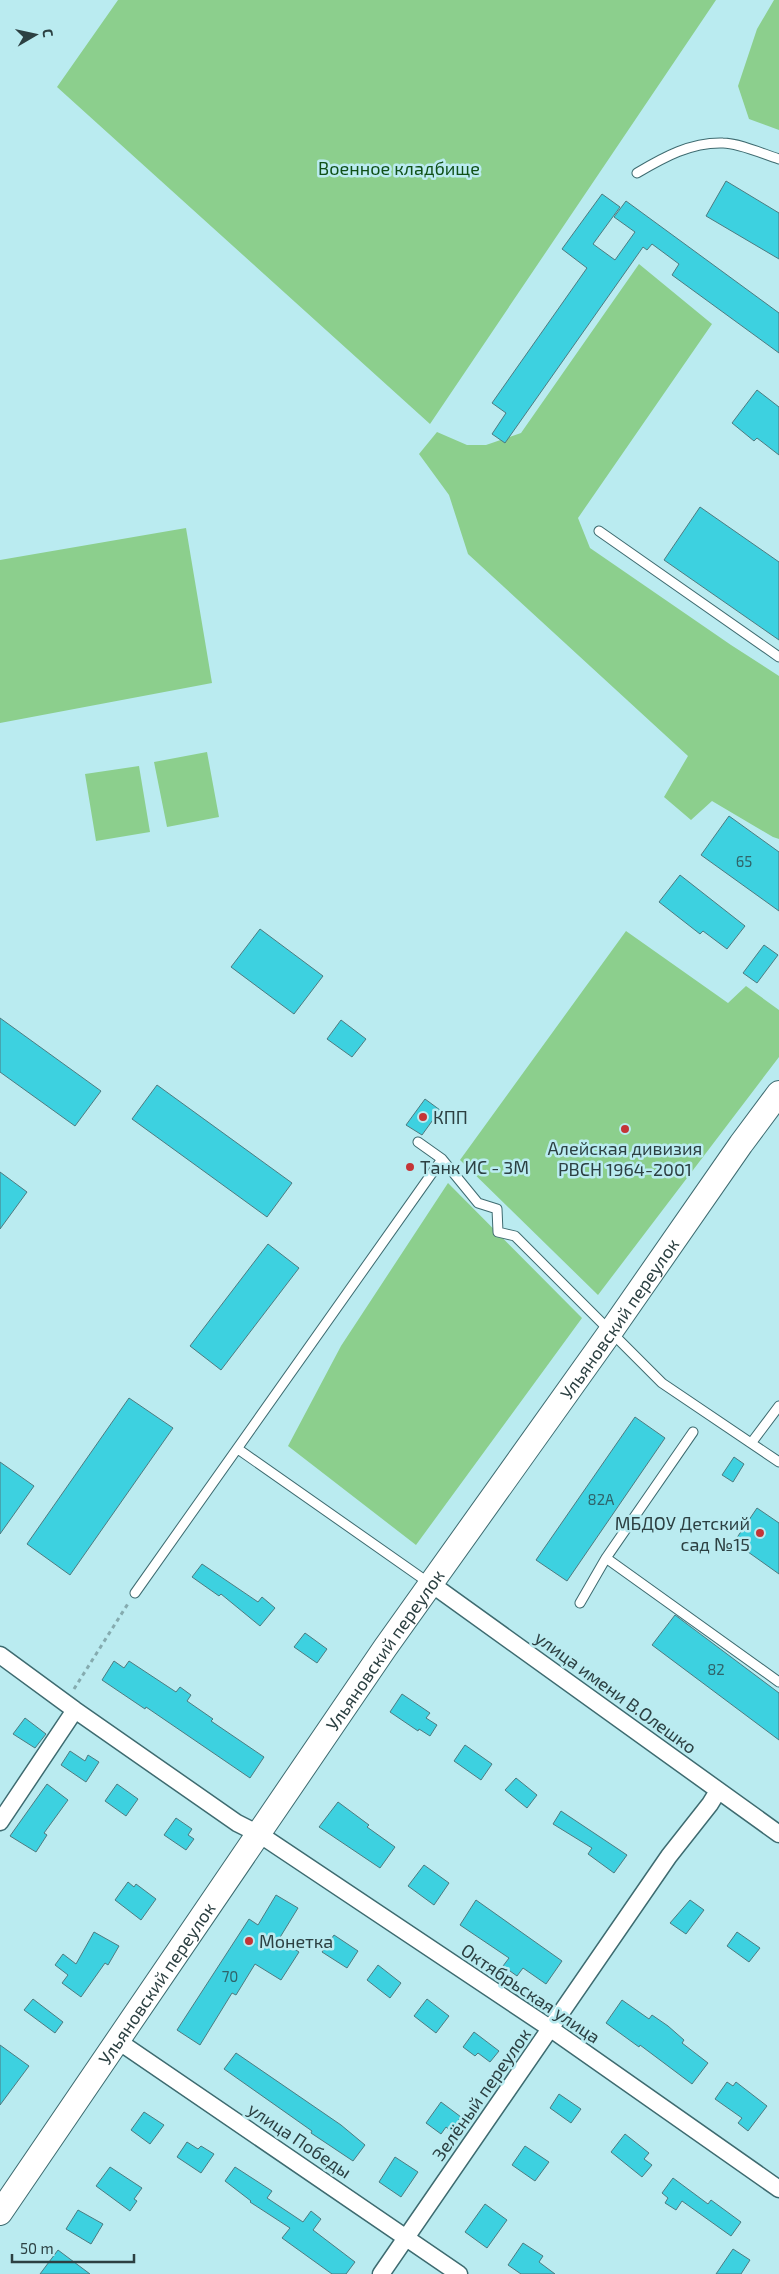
<svg xmlns="http://www.w3.org/2000/svg" width="779" height="2274" font-family="'Exo 2',sans-serif">
<rect width="100%" height="100%" fill="#baebf0"/>
<path fill="#8ccf8d" d="M118,0H716L430,424L57,87Z
M774,0H779V130L749,119L738,86L757,29Z
M639,264L712,324L578,518L590,548L731,645L779,676V839L773,837L712,801L691,820L664,797L688,756L468,554L449,495L419,454L437,432L467,445H486L521,433Z
M186,528L212,683L0,723V560Z
M207,752L219,817L167,827L154,762Z
M139,766L150,832L96,841L85,774Z
M626,931L728,1003L746,986L779,1010V1057L598,1295L460,1160Z
M448,1183L582,1318L416,1545L288,1446L341,1346Z"/>
<path fill="#3dd1e0" stroke="#4e7b80" d="M726,181L779,213V259L706,216Z
M602,194L620,207L593,244L615,260L635,232L614,217L626,201L779,313V353L672,275L679,264L652,244L647,250L643,247L505,443L492,434L506,413L492,403L587,268L562,249Z
M757,390L779,407V455L757,438L754,441L732,423Z
M700,507L779,562V640L664,560Z
M729,816L779,852V911L701,855Z
M680,875L745,926L727,949L703,931L700,934L659,902Z
M260,929L323,976L294,1014L231,967Z
M764,945L778,955L757,983L743,973Z
M0,1018L101,1091L75,1126L0,1072Z
M341,1020L366,1039L352,1057L327,1039Z
M157,1085L292,1183L267,1217L132,1119Z
M425,1099L440,1110L422,1135L406,1125Z
M0,1172L27,1192L0,1229Z
M268,1244L299,1268L221,1370L190,1346Z
M129,1398L173,1428L70,1575L27,1544Z
M635,1417L665,1438L567,1581L536,1560Z
M734,1457L744,1464L733,1482L722,1475Z
M0,1462L34,1486L0,1534Z
M757,1508L779,1523V1574L734,1542Z
M202,1564L258,1602L262,1597L275,1608L260,1626L221,1594L219,1596L192,1577Z
M675,1615L779,1693V1740L652,1645Z
M305,1633L327,1649L317,1663L294,1647Z
M114,1661L124,1668L129,1661L176,1692L180,1687L191,1695L187,1701L213,1719L211,1721L264,1757L250,1778L146,1707L145,1709L102,1680Z
M402,1694L430,1713L426,1718L437,1725L430,1736L419,1729L418,1731L390,1712Z
M25,1718L46,1734L35,1748L13,1734Z
M465,1745L492,1764L481,1780L454,1761Z
M70,1751L85,1761L88,1755L99,1762L86,1782L61,1765Z
M516,1778L537,1795L527,1808L505,1790Z
M47,1784L68,1800L44,1833L47,1835L36,1852L10,1836Z
M117,1784L138,1799L126,1816L105,1801Z
M338,1802L369,1825L367,1827L395,1847L380,1868L319,1827Z
M561,1811L627,1855L614,1873L588,1854L592,1848L553,1824Z
M176,1818L192,1829L188,1835L194,1839L186,1850L164,1835Z
M424,1865L449,1883L434,1905L408,1886Z
M128,1882L134,1887L136,1884L156,1899L141,1920L115,1900Z
M276,1895L298,1908L279,1939L299,1952L281,1980L255,1964L236,1995L232,1993L200,2045L177,2030L249,1919L258,1925Z
M476,1900L562,1961L546,1984L523,1968L517,1976L503,1966L509,1958L460,1925Z
M690,1900L704,1910L686,1934L670,1923Z
M94,1932L119,1946L108,1965L105,1963L81,1997L62,1983L68,1975L55,1965L63,1954L76,1964Z
M737,1932L760,1948L749,1962L727,1946Z
M334,1935L358,1951L347,1968L322,1952Z
M378,1965L401,1983L390,1998L367,1980Z
M33,1999L63,2022L55,2033L24,2010Z
M427,1999L449,2016L436,2033L414,2016Z
M622,2000L649,2019L652,2015L668,2026L684,2040L682,2043L708,2063L692,2084L640,2045L639,2047L606,2023Z
M474,2032L499,2051L490,2062L478,2053L475,2056L463,2047Z
M0,2045L29,2066L0,2105Z
M236,2053L341,2125L365,2145L353,2161L311,2133L312,2131L224,2069Z
M727,2082L733,2086L736,2082L767,2106L748,2131L738,2123L742,2118L715,2099Z
M559,2094L581,2109L571,2123L550,2108Z
M441,2102L461,2117L451,2131L446,2127L441,2134L426,2123Z
M144,2112L164,2125L150,2144L131,2130Z
M625,2134L649,2153L644,2159L652,2165L642,2177L611,2152Z
M187,2142L198,2149L201,2146L214,2154L201,2173L177,2157Z
M525,2146L549,2162L535,2181L512,2165Z
M395,2157L418,2172L401,2197L379,2182Z
M110,2167L142,2188L134,2199L137,2201L130,2211L96,2186Z
M235,2167L272,2191L267,2198L303,2222L311,2211L321,2219L313,2230L355,2262L346,2274H332L282,2238L290,2228L250,2202L251,2201L225,2181Z
M673,2178L708,2204L711,2200L741,2222L731,2236L682,2201L676,2210L665,2203L668,2198L662,2193Z
M485,2204L507,2220L487,2248L465,2232Z
M78,2210L103,2224L91,2244L66,2229Z
M523,2243L543,2256L539,2262L555,2274H521L508,2265Z
M733,2249L750,2260L741,2274H716Z
M58,2250L90,2274H40Z"/>
<g fill="none" stroke-linecap="round" stroke-linejoin="round">
<defs>
<path id="service" d="M637,173C664,157 691,142 723,143C739,143 763,154 779,159
M599,531L779,657
M418,1142L442,1159L478,1203L497,1209L498,1232L515,1236L662,1383L779,1462
M752,1442L779,1406
M238,1449L429,1583
M606,1558L779,1682
M135,1593L442,1159
M580,1603L606,1558L693,1432"/>
<path id="minor" d="M430,1583L779,1834
M0,1655L75,1710L237,1823L259,1834L551,2029L779,2189
M0,1822L75,1710
M118,2041L459,2274
M381,2274L669,1856L710,1804L718,1791"/>
<g id="secondary">
<path id="s1" d="M0,2213L385,1648L611,1331L741,1144L779,1093"/>
</g>
</defs>
<use href="#service" stroke="#3e6b70" stroke-width="11"/>
<use href="#minor" stroke="#3e6b70" stroke-width="19"/>
<use href="#secondary" stroke="#3e6b70" stroke-width="26"/>
<path stroke="#85abaf" stroke-width="3" stroke-dasharray="4 4" stroke-linecap="butt" d="M74,1689L129,1602"/>
<use href="#service" stroke="#fff" stroke-width="9"/>
<use href="#minor" stroke="#fff" stroke-width="16"/>
<use href="#secondary" stroke="#fff" stroke-width="24"/>
</g>
<g fill="#c43537" stroke="#baebf0" stroke-width="2">
<circle cx="423" cy="1117" r="5"/>
<circle cx="625" cy="1129" r="5"/>
<circle cx="410" cy="1167" r="5"/>
<circle cx="760" cy="1533" r="5"/>
<circle cx="249" cy="1941" r="5"/>
</g>
<g text-anchor="middle" dominant-baseline="central" stroke-width="5" stroke-linejoin="round" paint-order="stroke">
<g font-size="15" fill="#30646a">
<text x="744" y="861">65</text>
<text x="601" y="1499">82А</text>
<text x="716" y="1669">82</text>
<text x="230" y="1976">70</text>
</g>
<g font-size="18" fill="#0f5017" stroke="#baebf0">
<text x="399" y="168">Военное кладбище</text>
</g>
<g font-size="18" fill="#2c4042" stroke="#baebf0" text-anchor="start">
<text x="433" y="1117">КПП</text>
<text x="625" y="1148" text-anchor="middle">Алейская дивизия<tspan x="625" dy="21">РВСН 1964-2001</tspan></text>
<text x="420" y="1167">Танк ИС - 3М</text>
<text x="750" y="1523" text-anchor="end">МБДОУ Детский<tspan x="750" dy="21">сад №15</tspan></text>
<text x="259" y="1941">Монетка</text>
</g>
<g font-size="18" fill="#2c4042" stroke="#baebf0">
<text stroke="none"><textPath href="#s1" startOffset="1088">Ульяновский переулок</textPath></text>
<text stroke="none"><textPath href="#s1" startOffset="682">Ульяновский переулок</textPath></text>
<text transform="translate(616 1692) rotate(36)">улица имени В.Олешко</text>
<text stroke="none"><textPath href="#s1" startOffset="278">Ульяновский переулок</textPath></text>
<text transform="translate(531 1993) rotate(34)">Октябрьская улица</text>
<text transform="translate(481 2094) rotate(-55)">Зелёный переулок</text>
<text transform="translate(300 2140) rotate(34)">улица Победы</text>
</g>
</g>
<g transform="translate(35 35) rotate(81)" stroke="#baebf0" stroke-width="4" paint-order="stroke">
<path d="M0-4L9 19L0 12L-9 19Z" fill="#2c4042"/>
<text y="-8" font-size="14" font-weight="bold" text-anchor="middle" fill="#2c4042">С</text>
</g>
<path d="M12 2254v8h122v-8" fill="none" stroke="#2c4042" stroke-width="2.5"/>
<text x="20" y="2254" font-size="15" fill="#2c4042" stroke="#baebf0" stroke-width="4" paint-order="stroke">50 m</text>
</svg>
